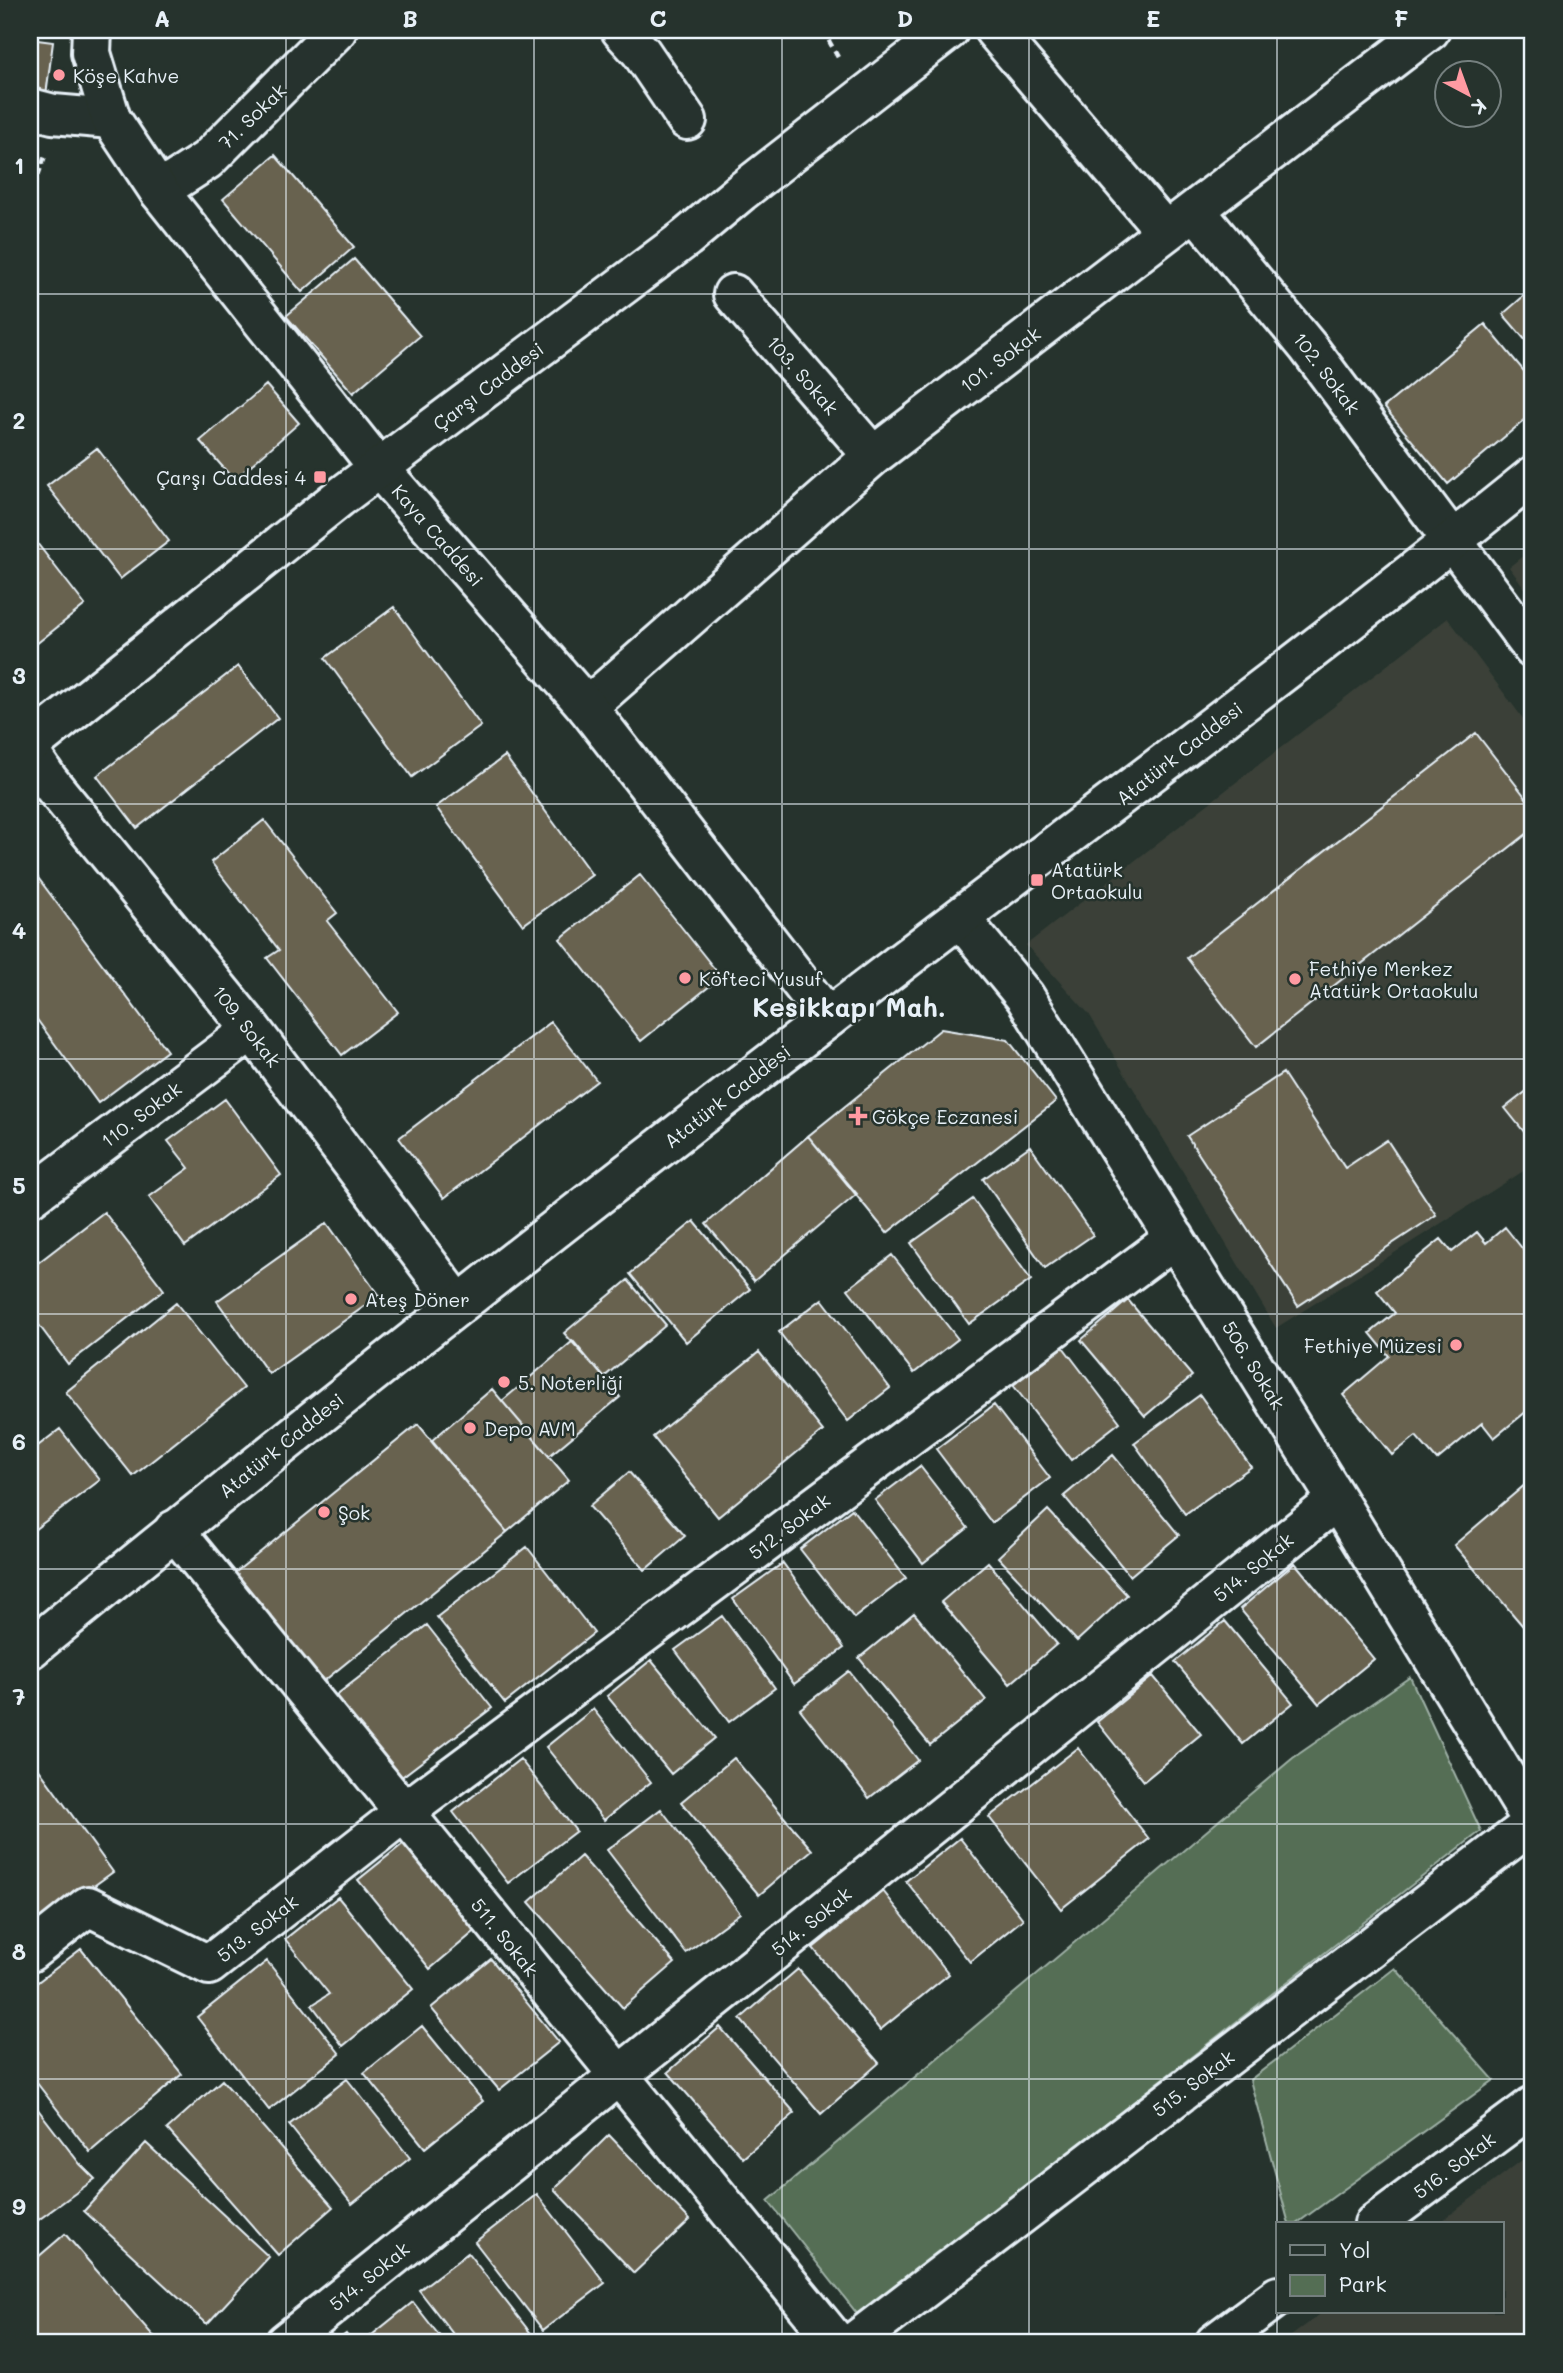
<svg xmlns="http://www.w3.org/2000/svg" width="1563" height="2373" font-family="Mali,sans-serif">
<rect width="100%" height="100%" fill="#26332d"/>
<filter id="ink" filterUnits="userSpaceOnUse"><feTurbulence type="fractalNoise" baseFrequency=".0143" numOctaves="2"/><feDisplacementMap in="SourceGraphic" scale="14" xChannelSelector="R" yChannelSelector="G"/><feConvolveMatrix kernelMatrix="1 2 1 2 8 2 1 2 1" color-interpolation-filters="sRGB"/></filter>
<g filter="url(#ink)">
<path fill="#3a4138" d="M1533,548V599L1509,567Z
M1448,618L1533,732V1165L1276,1328L1089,1014L1026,945Z
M1522,2160L1533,2171V2343H1282L1323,2312H1502V2224H1438Z"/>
<path fill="#546e54" stroke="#9eb0a6" stroke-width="2" d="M1410,1677L1481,1831L859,2316L768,2201L1293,1758Z
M1395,1968L1494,2080L1296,2224H1289L1250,2080Z"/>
<path fill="#686250" stroke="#e8f1f8" stroke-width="2" d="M30,39L53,42L46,95L30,93Z
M275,155L354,247L302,292L223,199Z
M354,259L420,336L353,393L286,316Z
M1533,288V349L1503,314Z
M1485,324L1533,382V413L1448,484L1384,407Z
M266,385L299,423L234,480L200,441Z
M97,448L169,541L120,579L47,486Z
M30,534L85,605L30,649Z
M394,607L481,726L412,777L325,658Z
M238,666L278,718L137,828L97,776Z
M1476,733L1533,807V829L1256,1047L1187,958Z
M505,756L592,875L523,925L436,807Z
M264,820L337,913L327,921L398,1012L342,1055L267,958L279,950L211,862Z
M30,867L167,1051L98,1103L30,1010Z
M640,875L721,977L641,1041L560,939Z
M551,1022L597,1081L444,1198L399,1138Z
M941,1029L1008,1040L1056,1101L887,1233L808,1136Z
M1283,1073L1345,1168L1387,1140L1436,1215L1298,1306L1187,1136Z
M1533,1086V1143L1505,1108Z
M225,1099L281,1175L185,1246L149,1197L189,1168L168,1141Z
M808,1136L857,1194L754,1281L706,1224Z
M1030,1146L1093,1235L1045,1268L983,1179Z
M973,1199L1031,1280L969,1324L911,1243Z
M104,1212L164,1290L68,1364L30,1313V1269Z
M694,1221L750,1289L686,1342L630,1274Z
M327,1223L379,1296L269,1374L217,1301Z
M1505,1227L1533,1262V1406L1494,1438L1482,1423L1437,1460L1416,1436L1392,1455L1343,1395L1389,1356L1370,1333L1395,1313L1377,1291L1441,1239L1452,1252L1477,1232L1486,1243Z
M892,1255L958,1339L914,1373L848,1289Z
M628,1280L666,1325L604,1377L564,1333Z
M822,1299L890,1388L848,1421L779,1332Z
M1128,1300L1192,1376L1145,1416L1081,1340Z
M176,1303L244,1388L133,1476L66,1392Z
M573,1341L620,1397L549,1456L502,1401Z
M1063,1347L1120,1422L1071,1460L1013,1385Z
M759,1352L823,1431L718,1517L653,1437Z
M492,1389L569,1480L507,1532L431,1441Z
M1200,1395L1251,1467L1185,1514L1134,1443Z
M994,1405L1050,1478L992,1523L936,1449Z
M418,1424L507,1532L319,1685L231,1576Z
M60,1429L100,1480L30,1533V1452Z
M1113,1455L1179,1535L1130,1576L1064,1496Z
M920,1466L968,1528L923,1563L875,1500Z
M629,1472L685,1536L645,1570L589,1506Z
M1533,1478V1638L1454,1545Z
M852,1509L906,1578L854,1618L800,1549Z
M1048,1510L1127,1595L1077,1641L998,1557Z
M527,1547L594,1633L505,1703L437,1617Z
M988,1562L1057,1644L1010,1684L941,1602Z
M783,1563L844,1648L794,1684L733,1599Z
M1295,1563L1374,1659L1319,1704L1240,1609Z
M914,1613L986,1700L930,1745L859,1658Z
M722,1616L775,1688L729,1722L675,1650Z
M1225,1621L1293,1703L1243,1744L1175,1662Z
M427,1625L492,1708L399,1779L335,1696Z
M651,1660L715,1738L671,1774L607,1696Z
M849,1671L918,1760L869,1798L800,1709Z
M1153,1676L1201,1734L1144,1781L1097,1722Z
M593,1709L651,1782L604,1820L546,1747Z
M1078,1748L1149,1839L1061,1909L989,1817Z
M30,1757L113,1872L30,1932Z
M734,1758L812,1850L759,1895L681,1802Z
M520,1759L576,1831L508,1883L453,1812Z
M661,1809L740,1913L686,1953L607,1850Z
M960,1838L1023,1919L970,1962L906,1881Z
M404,1843L475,1931L430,1969L358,1880Z
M581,1856L675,1963L623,2008L529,1902Z
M883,1891L949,1974L880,2030L813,1948Z
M338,1897L413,1989L343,2046L312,2005L329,1994L285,1939Z
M81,1949L182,2074L90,2152L30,2074V1988Z
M491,1959L559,2042L499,2090L431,2008Z
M267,1961L340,2054L269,2110L197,2017Z
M798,1969L879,2063L821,2114L740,2019Z
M422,2026L483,2101L425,2148L364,2073Z
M720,2027L795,2113L743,2158L668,2072Z
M347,2079L410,2158L352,2204L289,2125Z
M222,2080L333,2207L278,2255L167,2129Z
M30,2099L80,2164L95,2179L30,2226Z
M609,2135L690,2220L634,2273L554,2189Z
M146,2143L269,2257L207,2324L84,2211Z
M537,2194L605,2283L543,2330L475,2242Z
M65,2234L156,2339L151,2343H36L30,2336V2264Z
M468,2253L536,2340L531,2343H460L419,2290Z
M413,2302L445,2343H370L367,2339Z
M346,2334L353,2343H334Z"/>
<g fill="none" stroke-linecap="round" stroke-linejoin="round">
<defs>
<path id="street" d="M621,30L641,52L687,120
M994,30L1166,232
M30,108L53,114L111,119
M159,191L207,160L337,30
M1195,210L1308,347L1533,649
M733,294L873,456
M587,707L873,456L1430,30
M30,753L48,780L252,1030L458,1304
M960,918L1025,997L1337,1500L1533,1822
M30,1197L252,1030
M174,1530L837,2343
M30,1952L88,1906L209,1965L403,1813L1175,1238
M1374,2224L1533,2106
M285,2343L1337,1500
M853,2343L1533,1823
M1215,2343L1278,2296"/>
<path id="secondary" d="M92,30L91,53L111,119L159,191L379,468L587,707L828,1018"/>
<path id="primary" d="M30,745L339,498L686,238L741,192L949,30
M30,1649C292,1434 558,1225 827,1019C1062,838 1302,663 1533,476"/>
</defs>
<use href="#street" stroke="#e8f1f8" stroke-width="44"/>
<use href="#secondary" stroke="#e8f1f8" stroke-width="44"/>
<use href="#primary" stroke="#e8f1f8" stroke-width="44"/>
<path stroke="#e8f1f8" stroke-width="4.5" stroke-dasharray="7 5" stroke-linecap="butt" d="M823,30L840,61
M30,198L45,156"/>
<use href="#street" stroke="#26332d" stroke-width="38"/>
<use href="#secondary" stroke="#26332d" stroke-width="38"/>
<use href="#primary" stroke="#26332d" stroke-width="38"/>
</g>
</g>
<path fill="none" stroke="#e8f1f8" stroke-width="2" stroke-opacity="0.55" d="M286,30V2343M534,30V2343M782,30V2343M1029,30V2343M1277,30V2343M30,294H1533M30,549H1533M30,804H1533M30,1059H1533M30,1314H1533M30,1569H1533M30,1824H1533M30,2079H1533"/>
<g fill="#ff9aa2" stroke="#26332d" stroke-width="2.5">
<circle cx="59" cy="75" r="7"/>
<rect x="313" y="470" width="14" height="14" rx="3.5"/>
<rect x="1030" y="873" width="14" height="14" rx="3.5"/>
<circle cx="685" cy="978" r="7"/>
<circle cx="1295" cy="979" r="7"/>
<path d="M854.5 1105.5h7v7h7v7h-7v7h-7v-7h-7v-7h7z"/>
<circle cx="351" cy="1299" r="7"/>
<circle cx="1456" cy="1345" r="7"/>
<circle cx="504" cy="1382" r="7"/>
<circle cx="470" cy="1428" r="7"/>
<circle cx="324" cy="1512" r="7"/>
</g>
<g text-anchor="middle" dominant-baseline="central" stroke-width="5" stroke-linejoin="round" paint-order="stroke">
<g font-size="19" fill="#e8f1f8" stroke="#26332d" text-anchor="start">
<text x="73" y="75">Köşe Kahve</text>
<text x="306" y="477" text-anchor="end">Çarşı Caddesi 4</text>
<text x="1051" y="869">Atatürk<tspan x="1051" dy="22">Ortaokulu</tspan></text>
<text x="1309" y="968">Fethiye Merkez<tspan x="1309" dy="22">Atatürk Ortaokulu</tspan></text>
<text x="699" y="978">Köfteci Yusuf</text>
<text x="872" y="1116">Gökçe Eczanesi</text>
<text x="365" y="1299">Ateş Döner</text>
<text x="1442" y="1345" text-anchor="end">Fethiye Müzesi</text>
<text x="518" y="1382">5. Noterliği</text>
<text x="484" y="1428">Depo AVM</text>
<text x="338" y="1512">Şok</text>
</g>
<g font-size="19" fill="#e8f1f8" stroke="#26332d">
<text transform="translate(252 116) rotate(-44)">71. Sokak</text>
<text transform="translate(1000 359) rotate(-37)">101. Sokak</text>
<text transform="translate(1327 373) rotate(53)">102. Sokak</text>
<text transform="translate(803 375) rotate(49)">103. Sokak</text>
<text transform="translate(488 386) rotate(-37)">Çarşı Caddesi</text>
<text transform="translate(438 535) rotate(49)">Kaya Caddesi</text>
<text transform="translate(1179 753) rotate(-38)">Atatürk Caddesi</text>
<text transform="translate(247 1026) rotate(52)">109. Sokak</text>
<text transform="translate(727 1096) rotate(-38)">Atatürk Caddesi</text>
<text transform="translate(141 1114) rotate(-37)">110. Sokak</text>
<text transform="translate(1254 1365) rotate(58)">506. Sokak</text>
<text transform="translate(281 1445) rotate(-39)">Atatürk Caddesi</text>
<text transform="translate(789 1526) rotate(-37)">512. Sokak</text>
<text transform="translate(1253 1567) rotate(-39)">514. Sokak</text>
<text transform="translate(811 1921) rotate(-39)">514. Sokak</text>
<text transform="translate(257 1928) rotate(-38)">513. Sokak</text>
<text transform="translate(505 1937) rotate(51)">511. Sokak</text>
<text transform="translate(1193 2083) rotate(-37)">515. Sokak</text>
<text transform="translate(1454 2165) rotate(-37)">516. Sokak</text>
<text transform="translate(369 2276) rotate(-39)">514. Sokak</text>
</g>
<g font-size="26" font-weight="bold" fill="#e8f1f8" stroke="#26332d">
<text x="849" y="1007">Kesikkapı Mah.</text>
</g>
</g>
<rect width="1563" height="2373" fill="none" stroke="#26332d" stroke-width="77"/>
<rect x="1276" y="2222" width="228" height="91" fill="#26332d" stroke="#747f7e" stroke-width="2"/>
<rect x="1290" y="2245" width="35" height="10" fill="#26332d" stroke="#747f7e" stroke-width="2"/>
<text x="1339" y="2258" font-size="21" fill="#e8f1f8">Yol</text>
<rect x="1290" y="2275" width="35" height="21" fill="#546e54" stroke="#747f7e" stroke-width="2"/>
<text x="1339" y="2292" font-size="21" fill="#e8f1f8">Park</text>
<g transform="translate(1468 94) rotate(139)"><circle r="33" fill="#26332d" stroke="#747f7e" stroke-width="2"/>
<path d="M0-5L12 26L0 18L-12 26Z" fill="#ff9aa2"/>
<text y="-10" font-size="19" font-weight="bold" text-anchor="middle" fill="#e8f1f8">K</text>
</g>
<rect x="38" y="38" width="1486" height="2296" fill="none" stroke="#e8f1f8" stroke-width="2.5"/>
<g font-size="23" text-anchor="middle" font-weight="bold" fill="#e8f1f8">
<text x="162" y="27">A</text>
<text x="410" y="27">B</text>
<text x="658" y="27">C</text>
<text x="905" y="27">D</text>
<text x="1153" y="27">E</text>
<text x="1401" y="27">F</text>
<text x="19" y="174">1</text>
<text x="19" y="429">2</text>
<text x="19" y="684">3</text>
<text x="19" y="939">4</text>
<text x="19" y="1194">5</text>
<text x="19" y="1450">6</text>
<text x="19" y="1705">7</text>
<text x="19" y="1960">8</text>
<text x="19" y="2215">9</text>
</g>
</svg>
